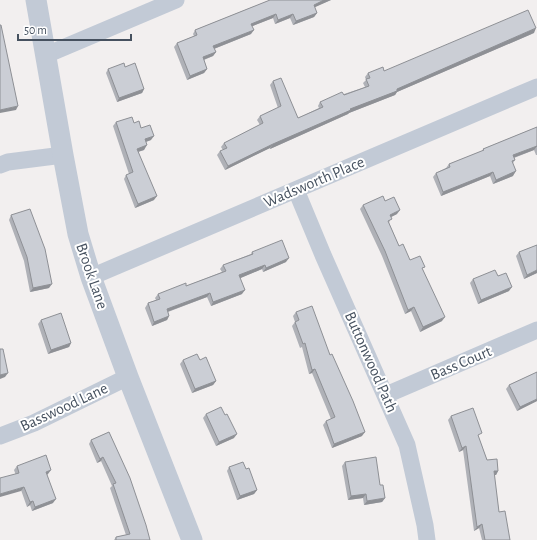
<svg xmlns="http://www.w3.org/2000/svg" width="537" height="540" font-family="'Alegreya Sans',sans-serif">
<rect width="100%" height="100%" fill="#f2efef"/>
<g fill="none" stroke-linecap="round" stroke-linejoin="round">
<path stroke="#c2cad6" stroke-width="17" d="M46,55L176,0
M0,165L8,162L63,155
M296,190L323,255L407,445L425,525L427,540
M91,277L537,87
M386,395L537,330
M0,436L34,423L128,377"/>
<path stroke="#c2cad6" stroke-width="21" d="M36,0L63,155L78,234L91,277L128,377L192,540"/>
</g>
<path fill="#afb1b7" d="M270,0H331L314,7L317,13L314,17L293,25L290,18L275,24L273,18L252,26L251,34L214,49L216,52L213,56L204,60L207,69L204,73L187,80L174,47L177,43L194,36L193,34L195,30Z
M534,33L397,92L395,95L349,113L348,114L270,149V148L225,170L217,155L220,151L223,150L221,147L224,143L260,125L257,120L260,116L278,108L270,85L273,81L298,118L319,108L318,106L320,102L365,87L363,83L366,80L365,77L368,73L384,71Z
M125,67L144,89L142,93L117,102L106,73L108,69Z
M116,122L134,123L141,128L151,140L146,142L144,150L138,152L154,200L135,208L124,179L126,175L129,174L113,126Z
M537,127V155H536L534,150L514,158L515,160L513,163V176L493,184L490,176L441,196L433,177L436,173L446,168L449,164L482,151L483,149Z
M385,201L397,214L391,217L389,223L399,246L410,260L423,270L442,321L420,332L411,311L405,314L382,256L360,209L363,205Z
M11,215L49,288L30,292L24,261L9,220Z
M537,245V273L524,279L516,256L519,252Z
M252,252L286,262L263,272L262,269L240,278L242,294L211,306L207,297L168,312L169,316L167,320L152,326L145,308L148,303L156,300L155,298L158,294L186,286L222,272L220,269L223,265L251,254Z
M498,276L509,291L478,304L470,283L473,279Z
M296,312L330,355L362,436L332,448L323,425L326,421L331,419L312,373L309,374L302,347L300,348L292,326L295,322L293,316Z
M41,320L71,343L69,347L48,354L38,324Z
M183,360H200L216,381L213,385L192,393L180,364Z
M537,372V401L517,411L506,389L509,385Z
M206,414L234,438L216,446L203,418Z
M451,416L479,438L487,460L498,471L496,475H494L499,512L510,540H482L479,528L474,531L463,450L459,452L448,420Z
M109,432L150,540H114L116,537L126,535L110,488L112,486L101,461L97,463L89,444L91,440Z
M345,462L380,485L385,498L382,502L364,505L363,498L348,500L342,466Z
M17,466L48,474L47,475L53,503L32,511L30,505L27,507L14,470Z
M229,467L246,469L257,490L254,494L237,500L227,471Z"/>
<path fill="#8e9095" d="M324,0H331L311,9L314,5Z
M317,13L314,17L293,25L296,21Z
M276,14L273,18L248,28L251,24Z
M293,14L290,18L275,24L278,20Z
M536,28L534,33L397,92L395,95L349,113L348,114L270,149L273,144L350,109Z
M254,30L251,34L211,50L213,46Z
M216,52L213,56L200,61L203,57Z
M207,69L204,73L187,80L190,76Z
M144,89L142,93L117,102L119,98Z
M18,106L16,110L0,113V110Z
M154,136L151,140L142,143L145,139Z
M273,144L270,148L225,170L228,166Z
M147,145L144,150L134,153L137,149Z
M537,146L534,150L510,159L513,155Z
M516,171L513,176L493,184L496,180Z
M493,172L490,176L441,196L443,192Z
M157,196L154,200L135,208L138,204Z
M400,210L397,214L387,219L390,215Z
M289,258L286,262L263,272L266,268Z
M265,265L262,269L236,280L239,275Z
M537,270V273L524,279L527,275Z
M52,284L49,288L30,292L33,288Z
M512,287L509,291L478,304L481,300Z
M245,290L242,294L211,306L213,302Z
M210,293L207,297L164,313L167,309Z
M414,307L411,311L405,314L408,310Z
M169,316L167,320L152,326L154,322Z
M445,317L442,321L420,332L423,327Z
M71,343L69,347L48,354L51,350Z
M315,369L312,373L309,374L312,370Z
M8,373L5,377L0,379V375Z
M216,381L213,385L192,393L195,389Z
M537,399V401L517,411L520,407Z
M365,432L362,436L332,448L334,444Z
M237,434L234,438L216,446L219,442Z
M466,446L463,450L459,452L462,448Z
M103,457L101,461L97,463L100,459Z
M51,470L48,474L43,476L46,472Z
M494,471H498L496,475H491Z
M24,487L21,491L0,497V494Z
M257,490L254,494L237,500L240,496Z
M366,494L363,498L348,500L351,496Z
M385,498L382,502L364,505L367,501Z
M56,499L53,503L32,511L35,507Z
M33,501L30,505L27,507L30,502Z
M482,524L479,528L474,531L477,527Z"/>
<path fill="#cbced5" stroke="#8e9095" d="M270,0H324L314,5L317,13L296,21L293,14L278,20L276,14L251,24L254,30L213,46L216,52L203,57L207,69L190,76L177,43L197,35L195,30Z
M528,10L536,28L397,89V91L350,109L351,110L273,144L228,166L220,151L227,148L224,143L263,123L260,116L281,106L273,81L281,78L298,118L323,107L320,102L342,92L344,95L369,86L366,79L370,78L368,73L383,67L384,71Z
M0,25H1L18,106L0,110Z
M124,63L125,67L135,63L144,89L119,98L108,69Z
M132,117L134,123L139,121L141,128L150,125L154,136L145,139L147,145L137,149L157,196L138,204L126,175L133,172L116,122Z
M537,127V147V146L513,155L515,160L512,161L516,171L496,180L493,172L443,192L436,173L450,167L449,164L484,150L483,149Z
M383,196L385,201L394,197L400,210L390,215L392,219L388,221L399,246L403,244L410,260L420,256L425,267L422,268L445,317L423,327L414,307L408,310L385,251L363,205Z
M30,209L45,249L52,284L33,288L27,257L11,215Z
M282,240L289,258L266,268L265,265L239,275L245,290L213,302L210,293L167,309L169,316L154,322L148,303L160,299L158,294L186,283V286L226,271L223,265L253,254L252,252Z
M537,245V270L527,275L519,252Z
M495,270L498,276L506,273L512,287L481,300L473,279Z
M312,306L330,355L332,354L353,401L365,432L334,444L326,421L335,417L315,369L312,370L305,343L303,344L295,322L299,320L296,312Z
M61,313L71,343L51,350L41,320Z
M0,349H3L8,373L0,375Z
M197,354L200,360L206,357L216,381L195,389L183,360Z
M537,372V399L520,407L509,385Z
M221,407L225,415L227,414L237,434L219,442L206,414Z
M473,408L482,433L478,435L487,460L497,459L498,471H494L499,512L505,511L510,540H485L482,524L477,527L466,446L462,448L451,416Z
M109,432L130,478L146,525L150,540H116V537L130,534L113,484L116,483L103,457L100,459L91,440Z
M46,455L51,470L46,472L56,499L35,507L33,501L30,502L24,487L0,494V478L19,473L17,466Z
M376,457L380,485H383L385,498L367,501L366,494L351,496L345,462Z
M243,462L246,469L249,468L257,490L240,496L229,467Z"/>
<g text-anchor="middle" dominant-baseline="central" stroke-width="4" stroke-linejoin="round" paint-order="stroke">
<g font-size="16" fill="#46515f" stroke="#fff">
<text transform="translate(314 182) rotate(-23)">Wadsworth Place</text>
<text transform="translate(92 276) rotate(71)">Brook Lane</text>
<text transform="translate(371 362) rotate(66)">Buttonwood Path</text>
<text transform="translate(461 363) rotate(-23)">Bass Court</text>
<text transform="translate(64 407) rotate(-25)">Basswood Lane</text>
</g>
</g>
<path d="M18 34v6h113v-6" fill="none" stroke="#46515f" stroke-width="2"/>
<text x="24" y="34" font-size="12" fill="#46515f" stroke="#ffffff" stroke-width="3" paint-order="stroke">50 m</text>
</svg>
